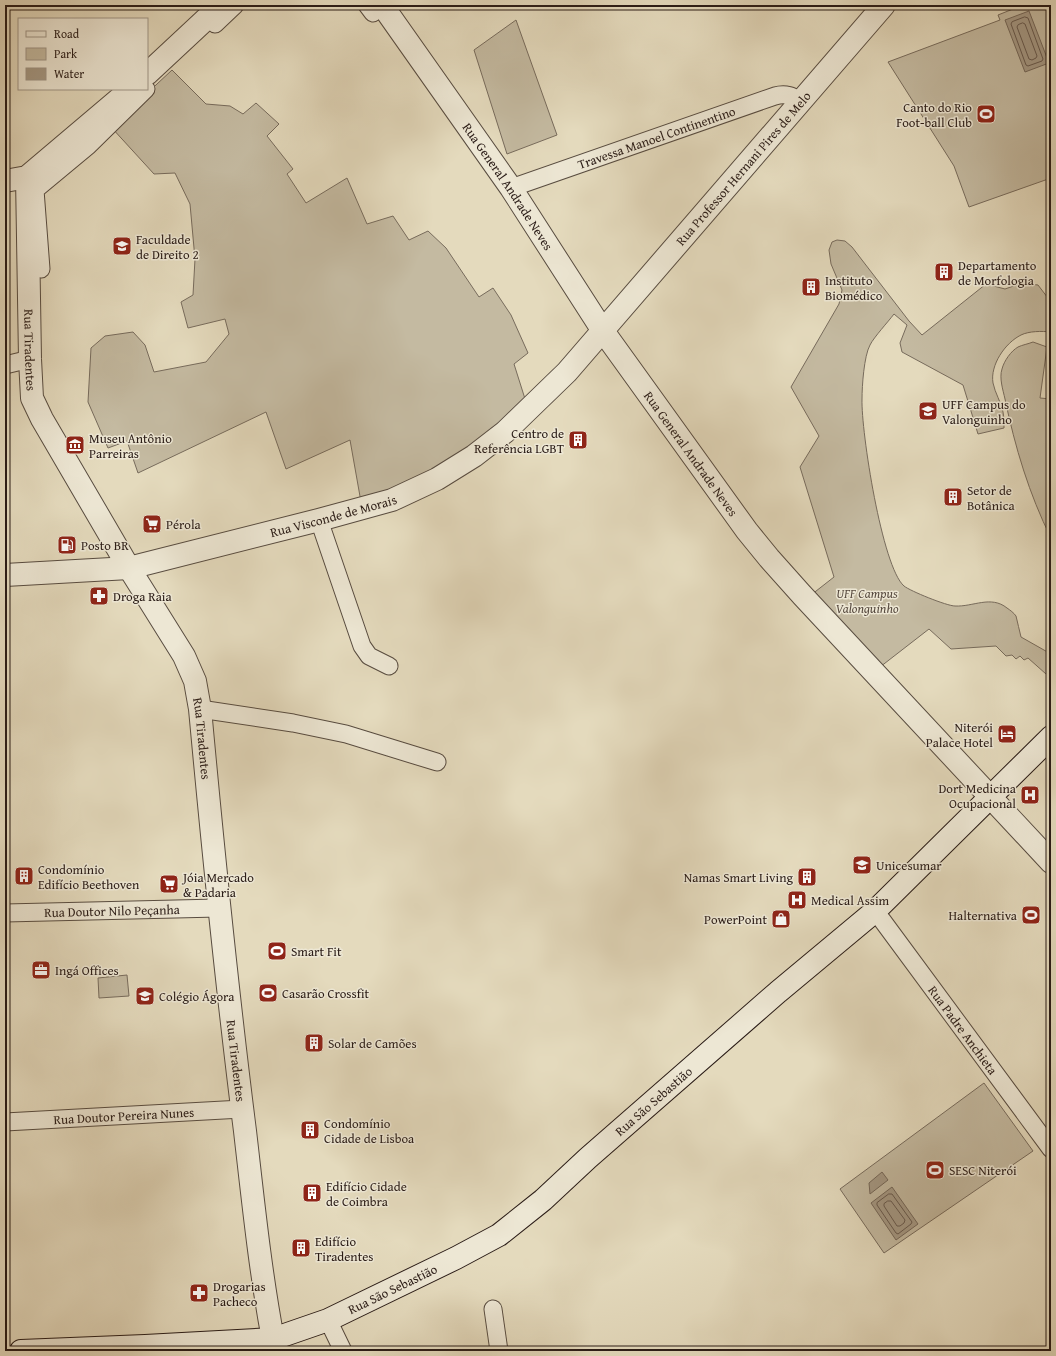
<svg xmlns="http://www.w3.org/2000/svg" width="1056" height="1356" font-family="'Gentium Book Plus',serif">
<rect width="100%" height="100%" fill="#e4dabd"/>
<filter id="stains"><feTurbulence type="fractalNoise" baseFrequency=".005" numOctaves="4"/><feColorMatrix values="0 0 0 0 .2 0 0 0 0 .09 0 0 0 0 .02 0 0 0 .5 -.17"/></filter>
<radialGradient id="worn" r=".72"><stop offset=".6" stop-color="#630" stop-opacity="0"/><stop offset="1" stop-color="#630" stop-opacity=".3"/></radialGradient>
<path fill="#c4baa1" stroke="#776b5c" d="M1023,5H1051V178L969,207L954,166L888,62L1000,20L998,15Z
M516,20L557,135L507,154L474,50Z
M172,70L206,104L230,106L243,114L256,103L279,124L267,136L293,169L287,174L306,203L347,178L367,224L393,216L409,240L428,231L446,248L479,297L493,288L511,315L528,353L514,364L526,402L481,455L361,502L350,440L286,469L266,412L138,473L127,441L108,448L88,402L91,348L105,336L133,332L145,345L154,372L206,362L229,334L225,319L188,328L181,302L193,295L195,259L190,204L175,173L154,174L111,127Z
M837,240L845,241L852,247L909,321L922,335L986,284L1005,289L1022,283L1038,285L1051,302V332C1042,331 1029,331 1021,335C1005,343 990,365 993,383C995,393 1001,402 1003,412C1004,417 1004,423 1004,428L978,434L963,385L902,352L900,343L907,325L894,314C888,322 874,337 870,345C864,356 862,386 862,399C861,431 882,567 904,586C910,591 947,606 955,606C973,607 991,595 1007,608C1010,610 1014,613 1016,616C1018,623 1019,630 1021,637L1051,654V669L1046,674L1028,658L1024,660L1020,656L1016,659L1012,655L1006,656L996,646L951,649L929,629L880,667L811,595L834,577L800,467L819,436L791,387L839,304L842,290L831,264L829,250L832,242Z
M1033,342L1047,347L1040,398L1051,399V538C1029,494 1015,447 1005,399C1003,390 999,378 1002,369C1004,361 1011,351 1018,347C1022,345 1028,344 1033,342Z
M127,975L129,996L99,998L98,978Z
M984,1083L1033,1151L884,1253L840,1189Z"/>
<path fill="#a59985" stroke="#746759" d="M1029,11L1049,63L1025,72L1005,20Z
M882,1172L888,1180L870,1194L869,1183Z
M892,1187L918,1224L896,1240L871,1203Z"/>
<g fill="none" stroke-linecap="round" stroke-linejoin="round">
<path stroke="#685a4e" stroke-width="1" d="M1025,17L1028,18L1043,59L1042,61L1028,66L1026,65L1011,24L1012,22Z
M1023,23L1025,24L1037,56L1036,58L1032,60L1029,59L1017,27L1018,25Z
M889,1194H892L912,1222L911,1224L898,1234L896,1233L877,1205V1203Z
M888,1201H891L905,1220L904,1223L900,1226H897L884,1206V1204Z"/>
<defs>
<g id="minor">
<path d="M367,5L373,13"/>
<path d="M215,24L235,5"/>
<path id="s1" d="M511,188L775,96C786,93 792,96 802,101"/>
<path d="M41,269L35,190L88,146L146,89"/>
<path d="M5,365L30,359"/>
<path d="M319,520L362,646L369,656L389,666"/>
<path d="M200,709L293,723L346,734L437,762"/>
<path id="s2" d="M874,912L882,920L1051,1149"/>
<path id="s3" d="M5,913L218,908"/>
<path id="s4" d="M5,1122L242,1109"/>
<path d="M493,1309L499,1351"/>
<path d="M328,1320L343,1351"/>
</g>
<g id="tertiary">
<path id="s5" d="M382,5L511,188L603,331L747,531L769,558L802,595L1051,862"/>
<path d="M147,74L221,5"/>
<path id="s6" d="M27,177L30,359L32,398L42,419L129,568L184,656L195,681L200,709C213,850 227,990 245,1131C253,1200 260,1270 273,1339"/>
<path d="M5,181L27,177L131,89"/>
<path id="s7" d="M5,575L129,568L319,520L392,500L437,479L474,456L505,432L567,372L884,5"/>
</g>
<g id="secondary">
<path id="s8" d="M21,1351L145,1346L273,1339L328,1320L456,1258L499,1235L543,1200L588,1158L778,992L874,912L1051,737"/>
</g>
</defs>
<use href="#minor" stroke="#584c40" stroke-width="19"/>
<use href="#tertiary" stroke="#584c40" stroke-width="24"/>
<use href="#secondary" stroke="#2a1c17" stroke-width="24"/>
<use href="#minor" stroke="#ede7d4" stroke-width="17"/>
<use href="#tertiary" stroke="#ede7d4" stroke-width="22"/>
<use href="#secondary" stroke="#ede7d4" stroke-width="22"/>
</g>
<defs>
<symbol id="stadium-square" viewBox="-11 -11 22 22"><rect x="-9" y="-9" width="18" height="18" rx="4" fill="#8f2418" stroke="#ede7d4"/><path d="M0-5a6.5 5 0 1 0 0 10a6.5 5 0 1 0 0-10ZM-3.5-1.8h7v3.6h-7Z" fill="#fff"/></symbol>
<symbol id="university-square" viewBox="-11 -11 22 22"><rect x="-9" y="-9" width="18" height="18" rx="4" fill="#8f2418" stroke="#ede7d4"/><path d="M0-5L7-2L0 1L-7-2ZM-4 1L0 2.5L4 1V4Q0 6-4 4Z" fill="#fff"/></symbol>
<symbol id="building-square" viewBox="-11 -11 22 22"><rect x="-9" y="-9" width="18" height="18" rx="4" fill="#8f2418" stroke="#ede7d4"/><path d="M-4-6H4V6H1V3H-1V6H-4ZM-2.5-4.3h1.7v1.8h-1.7ZM.8-4.3h1.7v1.8H.8ZM-2.5-1h1.7V.8h-1.7ZM.8-1h1.7V.8H.8Z" fill="#fff"/></symbol>
<symbol id="museum-square" viewBox="-11 -11 22 22"><rect x="-9" y="-9" width="18" height="18" rx="4" fill="#8f2418" stroke="#ede7d4"/><path d="M0-6L6-3V-2H-6V-3ZM-5-1h2V3h-2ZM-1-1h2V3h-2ZM3-1h2V3H3ZM-6 4H6V6H-6Z" fill="#fff"/></symbol>
<symbol id="supermarket-square" viewBox="-11 -11 22 22"><rect x="-9" y="-9" width="18" height="18" rx="4" fill="#8f2418" stroke="#ede7d4"/><path d="M-6-5.5h2.5l.6 2H6L4.5 2H-2.5L-4.4-4H-6ZM-1.5 3.2a1.3 1.3 0 1 0 .1 0ZM3 3.2a1.3 1.3 0 1 0 .1 0Z" fill="#fff"/></symbol>
<symbol id="fuel-square" viewBox="-11 -11 22 22"><rect x="-9" y="-9" width="18" height="18" rx="4" fill="#8f2418" stroke="#ede7d4"/><path d="M-5.5-6h7V0h2V4h1.3V-2.5L3-4.5l.8-.8L6-3V5H2.5V1h-1V6h-7ZM-4.2-4.7v3.2H.2V-4.7Z" fill="#fff"/></symbol>
<symbol id="pharmacy-square" viewBox="-11 -11 22 22"><rect x="-9" y="-9" width="18" height="18" rx="4" fill="#8f2418" stroke="#ede7d4"/><path d="M-2-6h4v4h4v4h-4v4h-4v-4h-4v-4h4Z" fill="#fff"/></symbol>
<symbol id="hotel-square" viewBox="-11 -11 22 22"><rect x="-9" y="-9" width="18" height="18" rx="4" fill="#8f2418" stroke="#ede7d4"/><path d="M-6-4.5h1.5V1H6V5H4.5V3h-9V5H-6ZM-4 0a1.8 1.8 0 1 1 3.6 0ZM.5 0V-2.5h3Q6-2.5 6 0Z" fill="#fff"/></symbol>
<symbol id="hospital-square" viewBox="-11 -11 22 22"><rect x="-9" y="-9" width="18" height="18" rx="4" fill="#8f2418" stroke="#ede7d4"/><path d="M-5-5h3v3.5h4V-5h3V5h-3V1.5h-4V5h-3Z" fill="#fff"/></symbol>
<symbol id="shop-square" viewBox="-11 -11 22 22"><rect x="-9" y="-9" width="18" height="18" rx="4" fill="#8f2418" stroke="#ede7d4"/><path d="M-5-2.5h2.3a2.7 3.5 0 0 1 5.4 0H5L5.5 6h-11ZM-1.5-2.5h3a1.5 2.3 0 0 0-3 0Z" fill="#fff"/></symbol>
<symbol id="office-square" viewBox="-11 -11 22 22"><rect x="-9" y="-9" width="18" height="18" rx="4" fill="#8f2418" stroke="#ede7d4"/><path d="M-6-3h4V-5.5h4V-3h4V5H-6ZM-1-4.5V-3h2v-1.5ZM-6 0V1H6V0Z" fill="#fff"/></symbol>
<symbol id="school-square" viewBox="-11 -11 22 22"><rect x="-9" y="-9" width="18" height="18" rx="4" fill="#8f2418" stroke="#ede7d4"/><path d="M0-5L7-2L0 1L-7-2ZM-4 1L0 2.5L4 1V4Q0 6-4 4Z" fill="#fff"/></symbol>
</defs>
<g fill-rule="evenodd">
<use href="#stadium-square" x="975" y="103" width="22" height="22"/>
<use href="#university-square" x="111" y="235" width="22" height="22"/>
<use href="#building-square" x="933" y="261" width="22" height="22"/>
<use href="#building-square" x="800" y="276" width="22" height="22"/>
<use href="#university-square" x="917" y="400" width="22" height="22"/>
<use href="#building-square" x="567" y="429" width="22" height="22"/>
<use href="#museum-square" x="64" y="434" width="22" height="22"/>
<use href="#building-square" x="942" y="486" width="22" height="22"/>
<use href="#supermarket-square" x="141" y="513" width="22" height="22"/>
<use href="#fuel-square" x="56" y="534" width="22" height="22"/>
<use href="#pharmacy-square" x="88" y="585" width="22" height="22"/>
<use href="#hotel-square" x="996" y="723" width="22" height="22"/>
<use href="#hospital-square" x="1019" y="784" width="22" height="22"/>
<use href="#university-square" x="851" y="854" width="22" height="22"/>
<use href="#building-square" x="13" y="865" width="22" height="22"/>
<use href="#building-square" x="796" y="866" width="22" height="22"/>
<use href="#supermarket-square" x="158" y="873" width="22" height="22"/>
<use href="#hospital-square" x="786" y="889" width="22" height="22"/>
<use href="#stadium-square" x="1020" y="904" width="22" height="22"/>
<use href="#shop-square" x="770" y="908" width="22" height="22"/>
<use href="#stadium-square" x="266" y="940" width="22" height="22"/>
<use href="#office-square" x="30" y="959" width="22" height="22"/>
<use href="#stadium-square" x="257" y="982" width="22" height="22"/>
<use href="#school-square" x="134" y="985" width="22" height="22"/>
<use href="#building-square" x="303" y="1032" width="22" height="22"/>
<use href="#building-square" x="299" y="1119" width="22" height="22"/>
<use href="#stadium-square" x="924" y="1159" width="22" height="22"/>
<use href="#building-square" x="301" y="1182" width="22" height="22"/>
<use href="#building-square" x="290" y="1237" width="22" height="22"/>
<use href="#pharmacy-square" x="188" y="1282" width="22" height="22"/>
</g>
<g text-anchor="middle" dominant-baseline="central" stroke-width="3" stroke-linejoin="round" paint-order="stroke">
<g font-size="13" fill="#2a1c17" stroke="#ede7d4" text-anchor="start">
<text x="972" y="107" text-anchor="end">Canto do Rio<tspan x="972" dy="15">Foot-ball Club</tspan></text>
<text x="136" y="239">Faculdade<tspan x="136" dy="15">de Direito 2</tspan></text>
<text x="958" y="265">Departamento<tspan x="958" dy="15">de Morfologia</tspan></text>
<text x="825" y="280">Instituto<tspan x="825" dy="15">Biomédico</tspan></text>
<text x="942" y="404">UFF Campus do<tspan x="942" dy="15">Valonguinho</tspan></text>
<text x="564" y="433" text-anchor="end">Centro de<tspan x="564" dy="15">Referência LGBT</tspan></text>
<text x="89" y="438">Museu Antônio<tspan x="89" dy="15">Parreiras</tspan></text>
<text x="967" y="490">Setor de<tspan x="967" dy="15">Botânica</tspan></text>
<text x="166" y="524">Pérola</text>
<text x="81" y="545">Posto BR</text>
<text x="113" y="596">Droga Raia</text>
<text x="993" y="727" text-anchor="end">Niterói<tspan x="993" dy="15">Palace Hotel</tspan></text>
<text x="1016" y="788" text-anchor="end">Dort Medicina<tspan x="1016" dy="15">Ocupacional</tspan></text>
<text x="876" y="865">Unicesumar</text>
<text x="38" y="869">Condomínio<tspan x="38" dy="15">Edifício Beethoven</tspan></text>
<text x="183" y="877">Jóia Mercado<tspan x="183" dy="15">&amp; Padaria</tspan></text>
<text x="793" y="877" text-anchor="end">Namas Smart Living</text>
<text x="811" y="900">Medical Assim</text>
<text x="1017" y="915" text-anchor="end">Halternativa</text>
<text x="767" y="919" text-anchor="end">PowerPoint</text>
<text x="291" y="951">Smart Fit</text>
<text x="55" y="970">Ingá Offices</text>
<text x="282" y="993">Casarão Crossfit</text>
<text x="159" y="996">Colégio Ágora</text>
<text x="328" y="1043">Solar de Camões</text>
<text x="324" y="1123">Condomínio<tspan x="324" dy="15">Cidade de Lisboa</tspan></text>
<text x="949" y="1170">SESC Niterói</text>
<text x="326" y="1186">Edifício Cidade<tspan x="326" dy="15">de Coimbra</tspan></text>
<text x="315" y="1241">Edifício<tspan x="315" dy="15">Tiradentes</tspan></text>
<text x="213" y="1286">Drogarias<tspan x="213" dy="15">Pacheco</tspan></text>
</g>
<g font-size="13" fill="#2a1c17" stroke="#ede7d4">
<text stroke="none"><textPath href="#s1" startOffset="154">Travessa Manoel Continentino</textPath></text>
<text stroke="none"><textPath href="#s7" startOffset="884">Rua Professor Hernani Pires de Melo</textPath></text>
<text stroke="none"><textPath href="#s5" startOffset="221">Rua General Andrade Neves</textPath></text>
<text stroke="none"><textPath href="#s6" startOffset="173">Rua Tiradentes</textPath></text>
<text stroke="none"><textPath href="#s5" startOffset="545">Rua General Andrade Neves</textPath></text>
<text stroke="none"><textPath href="#s7" startOffset="335">Rua Visconde de Morais</textPath></text>
<text stroke="none"><textPath href="#s6" startOffset="606">Rua Tiradentes</textPath></text>
<text stroke="none"><textPath href="#s3" startOffset="107">Rua Doutor Nilo Peçanha</textPath></text>
<text stroke="none"><textPath href="#s2" startOffset="148">Rua Padre Anchieta</textPath></text>
<text stroke="none"><textPath href="#s6" startOffset="930">Rua Tiradentes</textPath></text>
<text stroke="none"><textPath href="#s8" startOffset="706">Rua São Sebastião</textPath></text>
<text stroke="none"><textPath href="#s4" startOffset="119">Rua Doutor Pereira Nunes</textPath></text>
<text stroke="none"><textPath href="#s8" startOffset="382">Rua São Sebastião</textPath></text>
</g>
<g font-size="13" font-style="italic" fill="#584b40" stroke="#ede7d4">
<text x="867" y="593">UFF Campus<tspan x="867" dy="15">Valonguinho</tspan></text>
</g>
</g>
<rect width="1056" height="1356" fill="none" stroke="#e4dabd" stroke-width="20"/>
<rect x="6" y="6" width="1044" height="1344" fill="none" stroke="#2a1c17" stroke-width="2"/>
<rect x="10" y="10" width="1036" height="1336" fill="none" stroke="#2a1c17"/>
<rect x="18" y="18" width="130" height="72" fill="#ede7d4" stroke="#9f9688"/>
<rect x="26" y="31" width="20" height="6" fill="#ede7d4" stroke="#9f9688"/>
<text x="54" y="38" font-size="12" fill="#2a1c17">Road</text>
<rect x="26" y="48" width="20" height="12" fill="#c4baa1" stroke="#9f9688"/>
<text x="54" y="58" font-size="12" fill="#2a1c17">Park</text>
<rect x="26" y="68" width="20" height="12" fill="#a59985" stroke="#9f9688"/>
<text x="54" y="78" font-size="12" fill="#2a1c17">Water</text>
<rect width="100%" height="100%" filter="url(#stains)"/>
<rect width="100%" height="100%" fill="url(#worn)"/>
</svg>
